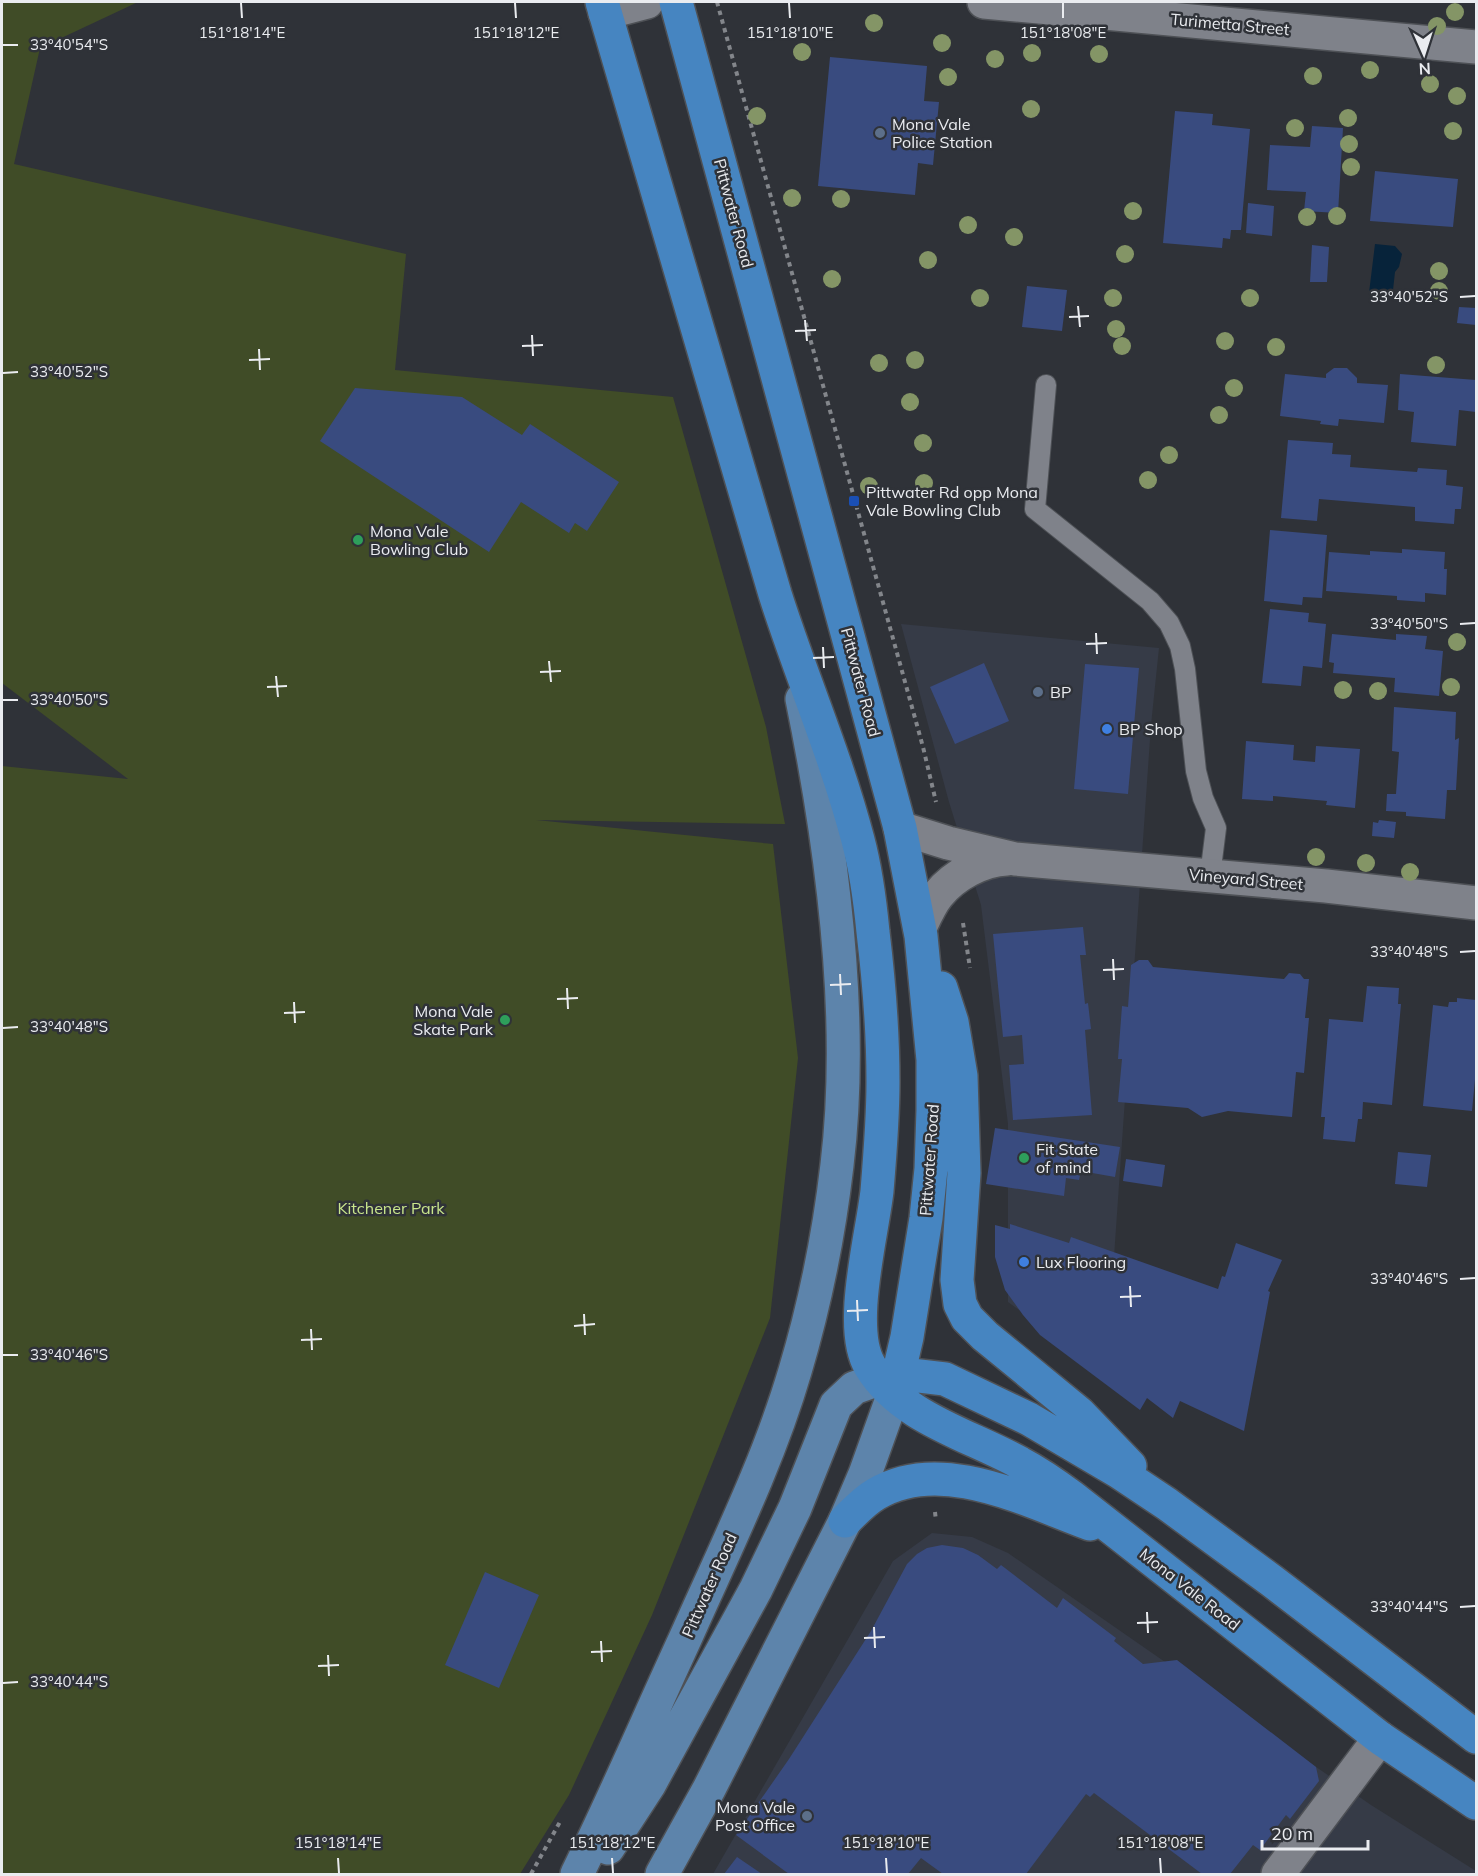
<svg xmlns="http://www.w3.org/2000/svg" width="1478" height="1876" font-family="Mulish,sans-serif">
<rect width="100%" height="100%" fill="#2f3238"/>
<path fill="#363b47" d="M901,624L1159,648L1151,725L1106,1372L1008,1302V1124L981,905L949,802Z
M932,1533L972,1537L1008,1553L1371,1805L1476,1871V1874H713L893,1561Z"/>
<path fill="#404c27" d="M2,2H138L40,48L14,164L406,254L395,370L673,397L766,727L785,824L536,820L773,844L798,1058L770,1318L652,1615L569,1795L520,1874H2V766L128,779L2,683Z"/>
<path fill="#07233a" d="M1375,244L1395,246L1402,254L1399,267L1395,272L1393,290L1389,294L1369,293Z"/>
<path fill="#394b7f" d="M830,57L927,66L924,101L939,102L933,165L918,163L915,195L818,186Z
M1175,111L1213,114L1212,125L1250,129L1241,230H1231L1230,239L1223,238L1222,248L1163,243Z
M1312,126L1343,128L1338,213L1304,211L1306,192L1267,190L1270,145L1310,147Z
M1375,171L1458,179L1453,227L1370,221Z
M1248,203L1274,206L1272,236L1246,233Z
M1312,245L1329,247L1327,282H1310Z
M1027,286L1067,290L1062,331L1022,327Z
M1459,307L1476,308V325L1457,323Z
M1334,368H1347L1357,378V383L1388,385L1384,423L1339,419L1338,426L1320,424L1321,421L1280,416L1285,374L1326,378V374Z
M1400,374L1476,380V412L1459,410L1456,446L1411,442L1414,412L1398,410Z
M355,388L462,397L522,435L530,424L619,482L587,531L575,523L569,533L521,502L489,552L320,441Z
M1288,440L1333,443L1332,454L1351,455L1350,467L1417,472L1418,468L1447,470L1446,485L1463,487L1461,509H1455L1454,524L1415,521V507L1319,499L1317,521L1281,518Z
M1270,530L1327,535L1322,598L1303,597L1302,605L1264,601Z
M1402,549L1445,552L1444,569H1447L1446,595L1425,593V602L1397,600V596L1326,591L1329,552L1370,555V551L1402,553Z
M1270,609L1309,613L1308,622L1326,624L1322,668L1303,666L1301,686L1262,683Z
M1332,634L1396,640V634L1427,636L1425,649L1443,651L1439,696L1394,692L1395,678L1333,673L1334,663L1329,662Z
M984,663L1009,721L955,744L930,687Z
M1085,664L1139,668L1128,794L1074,789Z
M1394,707L1456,712L1455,740L1459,738L1456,790H1447L1445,819L1406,816V812L1386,811L1387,794H1396L1399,752L1392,751Z
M1246,741L1294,745L1293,760L1315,762L1316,746L1360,749L1355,808L1326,805L1327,801L1273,796V801L1242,799Z
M1379,820L1396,822L1394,838L1372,836L1373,822L1378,823Z
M1083,927L1086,955H1080L1085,1004L1088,1003L1091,1029L1085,1030L1092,1115L1013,1120L1009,1065L1024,1064L1022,1035L1003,1037L993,934Z
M1139,960H1148L1153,967L1284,979L1289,973L1300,974L1304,979H1309L1305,1018H1309L1304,1073L1296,1072L1292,1117L1228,1111L1202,1117L1188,1108L1118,1102L1122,1059H1118L1122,1006L1128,1007L1131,965Z
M1367,986L1399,988L1398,1004H1401L1392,1105L1363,1102L1362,1119H1358L1355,1142L1323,1139L1325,1117H1321L1329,1019L1363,1022Z
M1457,998L1476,1000V1069L1472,1111L1423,1106L1433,1005L1448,1007L1449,1002H1457Z
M995,1128L1120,1147L1115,1177L1081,1171L1079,1180L1066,1178L1064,1196L986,1184Z
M1398,1152L1431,1155L1427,1187L1395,1184Z
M1126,1159L1165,1165L1162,1187L1123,1181Z
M1010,1224L1069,1243L1071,1237L1218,1289L1222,1276L1225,1277L1236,1243L1282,1260L1268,1291L1270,1292L1244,1431L1180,1401L1173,1418L1147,1398L1140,1410L1040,1335L1023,1315L1005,1290L995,1257V1225L1010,1229Z
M942,1545L963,1548L978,1555L997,1569L1001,1565L1057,1608L1063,1598L1116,1638L1114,1641L1143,1664L1177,1660L1316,1767L1319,1781L1290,1819L1286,1815L1260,1850L1253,1845L1230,1874H1202L1094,1793L1090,1797L1086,1794L1026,1874H943L921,1858L908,1874H789L736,1835L789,1759L871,1631L907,1564L917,1554L927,1548Z
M485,1572L539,1595L499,1688L445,1665Z
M737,1857L762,1874H724Z"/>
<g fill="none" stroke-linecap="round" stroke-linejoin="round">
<defs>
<path id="lane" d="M1046,385L1035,509L1150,601L1169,623L1180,646L1185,669L1196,771L1203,798L1216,828L1210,876"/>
<path id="street" d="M984,2L1476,47
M605,13L647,2
M900,828L948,843L1015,859L1326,886L1476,903
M920,928C925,917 930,905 938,895C954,875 982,860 1007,859
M1278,1874L1380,1738"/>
<path id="primary" d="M608,1848L649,1785L756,1589L795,1508L836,1405L854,1388L879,1379
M577,1874C615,1797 649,1717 685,1639C724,1551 768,1463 795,1371C815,1304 829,1234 837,1165C855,1017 832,846 802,699
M662,1874L709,1789L845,1521L865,1474L894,1393"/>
<path id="highway" d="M602,2L775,594C801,676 836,756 858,840C866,870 870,901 873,932C879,982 883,1032 883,1082C883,1119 880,1155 877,1191C872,1236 847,1328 870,1366C901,1418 970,1435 1020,1463C1039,1473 1056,1485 1072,1497L1380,1738L1476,1803
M676,2L900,828L921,936L933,1060V1110L931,1169L926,1218L907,1337L894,1393
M941,988L952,1022L961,1076L964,1173L957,1280L960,1304L967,1318L985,1336L1079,1413L1130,1466
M879,1379L911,1375L945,1379L1029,1419L1119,1472L1167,1504L1272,1581L1476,1737
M845,1521C855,1511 864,1501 876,1494C941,1455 1027,1501 1090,1524"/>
</defs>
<use href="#lane" stroke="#4e5156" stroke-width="22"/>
<use href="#street" stroke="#4e5156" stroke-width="36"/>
<use href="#primary" stroke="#4e5156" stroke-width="36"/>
<use href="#highway" stroke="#4e5156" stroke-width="36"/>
<path stroke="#83868b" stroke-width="4" stroke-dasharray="4.5 4.5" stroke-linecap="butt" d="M717,2L923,747L936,802
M963,923L970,968
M935,1512L936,1521
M531,1874L561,1820"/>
<use href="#lane" stroke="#7f828a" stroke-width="20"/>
<use href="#street" stroke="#7f828a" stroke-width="33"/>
<use href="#primary" stroke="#5d84ab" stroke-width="33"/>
<use href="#highway" stroke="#4685c1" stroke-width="33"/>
</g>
<g fill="#849566">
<circle cx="1455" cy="12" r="9"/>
<circle cx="874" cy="23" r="9"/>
<circle cx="1437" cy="26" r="9"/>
<circle cx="942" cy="43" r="9"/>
<circle cx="802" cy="52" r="9"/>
<circle cx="1032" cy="53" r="9"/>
<circle cx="1099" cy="54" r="9"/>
<circle cx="995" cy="59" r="9"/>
<circle cx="1370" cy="70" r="9"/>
<circle cx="1313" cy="76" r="9"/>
<circle cx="948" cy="77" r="9"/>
<circle cx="1430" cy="84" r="9"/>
<circle cx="1457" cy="96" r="9"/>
<circle cx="1031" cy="109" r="9"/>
<circle cx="757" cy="116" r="9"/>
<circle cx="1348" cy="118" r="9"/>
<circle cx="1295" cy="128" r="9"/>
<circle cx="1453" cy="131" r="9"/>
<circle cx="1349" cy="144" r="9"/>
<circle cx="1351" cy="167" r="9"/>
<circle cx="792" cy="198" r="9"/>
<circle cx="841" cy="199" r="9"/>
<circle cx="1133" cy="211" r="9"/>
<circle cx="1337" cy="216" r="9"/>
<circle cx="1307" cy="217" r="9"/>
<circle cx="968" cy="225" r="9"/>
<circle cx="1014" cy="237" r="9"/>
<circle cx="1125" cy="254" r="9"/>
<circle cx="928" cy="260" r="9"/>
<circle cx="1439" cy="271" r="9"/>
<circle cx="832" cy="279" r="9"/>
<circle cx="1439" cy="291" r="9"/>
<circle cx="980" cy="298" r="9"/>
<circle cx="1113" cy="298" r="9"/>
<circle cx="1250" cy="298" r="9"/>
<circle cx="1116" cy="329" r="9"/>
<circle cx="1225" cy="341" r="9"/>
<circle cx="1122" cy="346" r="9"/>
<circle cx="1276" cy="347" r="9"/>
<circle cx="915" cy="360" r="9"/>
<circle cx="879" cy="363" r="9"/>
<circle cx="1436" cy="365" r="9"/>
<circle cx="1234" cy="388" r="9"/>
<circle cx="910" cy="402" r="9"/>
<circle cx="1219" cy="415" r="9"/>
<circle cx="923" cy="443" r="9"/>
<circle cx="1169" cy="455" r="9"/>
<circle cx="1148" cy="480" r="9"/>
<circle cx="924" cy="483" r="9"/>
<circle cx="869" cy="486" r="9"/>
<circle cx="1457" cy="642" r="9"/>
<circle cx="1451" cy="687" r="9"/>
<circle cx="1343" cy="690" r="9"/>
<circle cx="1378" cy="691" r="9"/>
<circle cx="1316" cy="857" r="9"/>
<circle cx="1366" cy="863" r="9"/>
<circle cx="1410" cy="872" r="9"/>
</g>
<path fill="none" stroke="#eaecf0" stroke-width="2" d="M241,3L242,18M515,3L516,18M789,3L790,18M1063,3V18M3,45H18M1460,297L1475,296M1078,306L1080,327M1069,317L1089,316M805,320L807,341M795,331L816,330M532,335L533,356M522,346L543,345M259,349L260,370M249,360L270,359M3,373L18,372M1460,624L1475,623M1096,633L1097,654M1086,644L1107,643M823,647L824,668M813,658L834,657M549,661L551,682M540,672L561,671M276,676L278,697M267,687L287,686M3,700H18M1460,952L1475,951M1113,959L1114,980M1103,970L1124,969M840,974L841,995M830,985L851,984M567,988L568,1009M557,999L578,998M294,1002L295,1023M284,1013L305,1012M3,1028L18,1027M1460,1279L1475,1278M1130,1286L1131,1307M1120,1297L1141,1296M857,1300L858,1321M847,1311L868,1310M584,1314L585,1335M574,1326L595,1324M311,1329L312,1350M301,1340L322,1339M3,1355H18M1460,1607L1475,1606M1147,1612L1148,1633M1137,1623L1158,1622M874,1627L875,1648M864,1638L885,1637M601,1641L602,1662M591,1652L612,1651M328,1655L329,1676M318,1666L339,1665M3,1683L18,1682M338,1858L339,1873M612,1858L613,1873M886,1858L887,1873M1160,1858L1161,1873"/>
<g fill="#5c6f8a" stroke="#2f3238" stroke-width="2">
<circle cx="880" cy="133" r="6"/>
<circle cx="1038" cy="692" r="6"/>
<circle cx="807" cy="1816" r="6"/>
</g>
<rect fill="#1a4fb4" stroke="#2f3238" stroke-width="2" x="848" y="495" width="12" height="12" rx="3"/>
<g fill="#2e9e5b" stroke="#2f3238" stroke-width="2">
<circle cx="358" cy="540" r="6"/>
<circle cx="505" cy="1020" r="6"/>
<circle cx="1024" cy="1158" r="6"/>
</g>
<g fill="#3f7fe0" stroke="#2f3238" stroke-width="2">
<circle cx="1107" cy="729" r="6"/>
<circle cx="1024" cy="1262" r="6"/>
</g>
<g text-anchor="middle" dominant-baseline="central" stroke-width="5" stroke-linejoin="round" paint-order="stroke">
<g font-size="16" fill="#eaecf0" stroke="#2f3238">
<text transform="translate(1230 24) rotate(5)">Turimetta Street</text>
<text transform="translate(734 213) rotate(75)">Pittwater Road</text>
<text transform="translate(861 682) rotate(75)">Pittwater Road</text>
<text transform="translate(1246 879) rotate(5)">Vineyard Street</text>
<text transform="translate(929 1160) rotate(-86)">Pittwater Road</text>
<text transform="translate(709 1585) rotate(-66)">Pittwater Road</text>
<text transform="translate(1190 1589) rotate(38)">Mona Vale Road</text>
</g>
<g font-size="16" fill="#eaecf0" stroke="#2f3238" text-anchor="start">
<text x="892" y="124">Mona Vale<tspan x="892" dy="18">Police Station</tspan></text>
<text x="866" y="492">Pittwater Rd opp Mona<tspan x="866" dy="18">Vale Bowling Club</tspan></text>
<text x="370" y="531">Mona Vale<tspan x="370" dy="18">Bowling Club</tspan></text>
<text x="1050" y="692">BP</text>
<text x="1119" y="729">BP Shop</text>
<text x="493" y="1011" text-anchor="end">Mona Vale<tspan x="493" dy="18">Skate Park</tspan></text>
<text x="1036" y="1149">Fit State<tspan x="1036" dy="18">of mind</tspan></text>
<text x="1036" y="1262">Lux Flooring</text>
<text x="795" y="1807" text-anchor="end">Mona Vale<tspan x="795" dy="18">Post Office</tspan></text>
</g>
<g font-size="16" fill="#c9e68c" stroke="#2f3238">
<text x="391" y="1208">Kitchener Park</text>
</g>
</g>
<g font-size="15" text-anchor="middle" fill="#eaecf0" stroke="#2f3238" stroke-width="5" stroke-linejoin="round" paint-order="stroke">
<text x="242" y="38">151°18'14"E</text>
<text x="516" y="38">151°18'12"E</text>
<text x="790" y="38">151°18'10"E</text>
<text x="1063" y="38">151°18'08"E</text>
<text x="69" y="50">33°40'54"S</text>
<text x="1409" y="302">33°40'52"S</text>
<text x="69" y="377">33°40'52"S</text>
<text x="1409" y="629">33°40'50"S</text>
<text x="69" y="705">33°40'50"S</text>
<text x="1409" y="957">33°40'48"S</text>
<text x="69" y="1032">33°40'48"S</text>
<text x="1409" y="1284">33°40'46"S</text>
<text x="69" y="1360">33°40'46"S</text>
<text x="1409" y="1612">33°40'44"S</text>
<text x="69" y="1687">33°40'44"S</text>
<text x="338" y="1848">151°18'14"E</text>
<text x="612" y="1848">151°18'12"E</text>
<text x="886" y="1848">151°18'10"E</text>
<text x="1160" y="1848">151°18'08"E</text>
</g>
<rect width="1478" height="1876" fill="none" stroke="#eaecf0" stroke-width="6"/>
<g transform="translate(1424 54) rotate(177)" stroke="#2f3238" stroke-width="4.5" paint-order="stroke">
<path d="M0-4.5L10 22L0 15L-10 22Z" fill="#eaecf0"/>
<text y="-9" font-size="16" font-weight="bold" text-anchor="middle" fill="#eaecf0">N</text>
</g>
<path d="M1262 1840v9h106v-9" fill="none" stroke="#eaecf0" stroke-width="3"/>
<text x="1271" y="1840" font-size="18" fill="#eaecf0" stroke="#2f3238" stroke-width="4.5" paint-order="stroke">20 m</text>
</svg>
